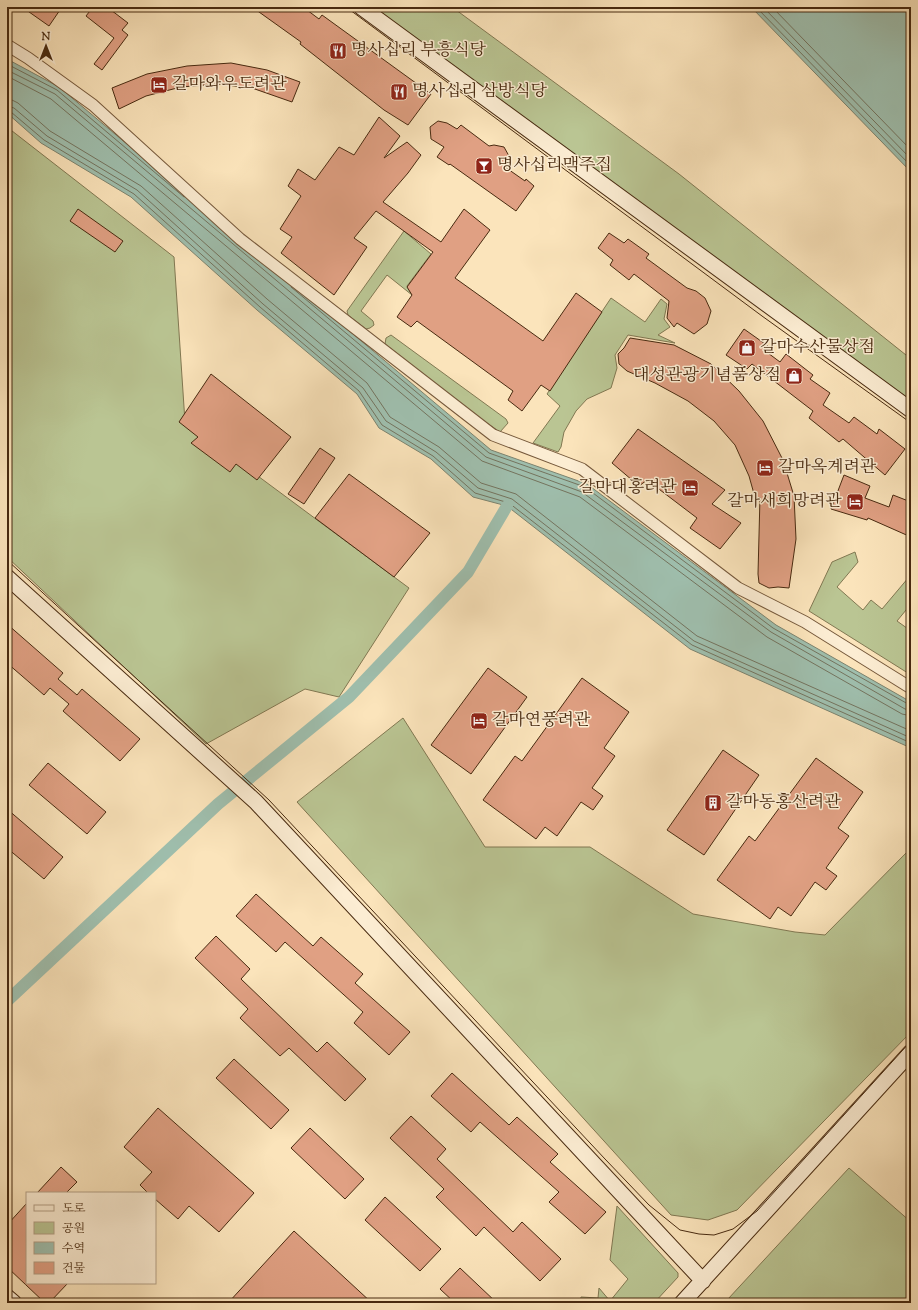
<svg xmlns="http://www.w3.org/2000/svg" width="918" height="1310" font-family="'Sorts Mill Goudy','Noto Serif KR',serif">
<rect width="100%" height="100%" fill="#fbe4bb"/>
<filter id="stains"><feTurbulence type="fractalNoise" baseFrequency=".005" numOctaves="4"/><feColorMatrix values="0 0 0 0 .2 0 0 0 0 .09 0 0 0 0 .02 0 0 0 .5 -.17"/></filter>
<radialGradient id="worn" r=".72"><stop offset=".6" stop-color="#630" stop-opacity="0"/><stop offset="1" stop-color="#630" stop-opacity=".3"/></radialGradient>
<path fill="#bac593" stroke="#817852" d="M361,7H452L679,174L911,359V410Z
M7,127L174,257L185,422L409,588L339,697L305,689L206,744L7,557Z
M404,231L431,254L407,286L412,295L387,275L361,311L373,321L374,325L370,328L366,329L348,315L347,311Z
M611,298L645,322L661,299L667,304L664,319L670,327L658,335L675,343L628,335L615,355L617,368L611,388L587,399L576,411L564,432L561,447L558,452L533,443L560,406L547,394Z
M391,335L506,419L508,423L500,432L479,418L385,344L386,338Z
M855,552L858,562L837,587L863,610L871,600L882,609L909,577L911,579V604L897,621L911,631V675L809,611L832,562Z
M403,718L485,847H590L693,914L795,932L825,935L911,848V1032L737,1210L708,1220L671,1215L297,802Z
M849,1168L911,1222V1303H731L728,1299Z
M617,1206L678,1273V1277L654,1303H580L581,1297L598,1298L599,1288L610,1301L628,1279L610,1260Z"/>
<path fill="#9fbfae" stroke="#7c836f" d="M751,7H911V172Z
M7,59L59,87L491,450L587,484L776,625L911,702V748L690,649L507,506L473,497L431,459L379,428L357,394L257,310L131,197L41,143L7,113Z"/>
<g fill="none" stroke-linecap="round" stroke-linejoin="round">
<path stroke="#74745f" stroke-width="1" d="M756,7L911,166
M763,7L911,159
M772,7L911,150
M7,64L57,90L184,197
M7,70L55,94L486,457L582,492L771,632L905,709L911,710
M7,76L51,99L482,461L580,497L767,637L902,714L911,716
M7,100H12L18,103L50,131L141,186L267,299L367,383L390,417L439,447L481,483L516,494L697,636L911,731
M7,106L14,108L47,136L137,190L263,304L363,388L386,421L436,452L478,488L512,499L694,641L911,738
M7,111L11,112L44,140L134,194L260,307L359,391L382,425L433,456L475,493L509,503L692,645L911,743
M291,287L489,453L585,487L773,628L908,704L911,705"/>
<path stroke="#9fbfae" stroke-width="12" d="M7,1001L218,804L349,697L468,572L507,506"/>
</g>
<path fill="#e0a083" stroke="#482a10" d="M22,7H62L49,26Z
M93,7H107L128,23L122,30L128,35L102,70L94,64L114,38L86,16Z
M252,7H303L319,19L322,15L431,94L408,125L384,110L300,44L301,42Z
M231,63L267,70L300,82L292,102L252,88L218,84L181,87L146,96L119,109L112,88L147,74L187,66Z
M379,117L400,136L384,158L407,142L421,155L408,173L383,202L441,242L464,209L490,230L455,278L543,341L576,293L602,312L550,391L541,385L522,411L508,400L513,391L417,321L411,327L397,317L412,295L407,287L433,252L376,211L354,238L367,247L334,295L281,253L292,237L280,229L301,196L288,186L298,169L315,180L339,147L354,155Z
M438,121L447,123L457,129L461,125L489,146L494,145L504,147L509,156L505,167L525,181L526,179L534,186L516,211L450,164L449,165L437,157L444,147L431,139L430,127Z
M78,209L123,241L115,252L70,221Z
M609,233L624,243L628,239L649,254L646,258L687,288L696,291L705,298L711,311L707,324L694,334L677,323L674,327L667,318L669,301L634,274L629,280L610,265L613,260L598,248Z
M744,329L768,346L764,350L780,362L786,354L813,375L810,379L830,393L823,405L849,423L854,417L877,434L879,429L905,449L885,475L843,439L839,442L809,418L813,411L752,364L747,369L726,355Z
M630,338L674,345L711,364L739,391L763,421L783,460L794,496L796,539L789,588L778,587L769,588L759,583L758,574L760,497L756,501L749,476L735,445L714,421L688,401L655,383L627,371L619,364L618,354L624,348Z
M211,374L291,437L257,480L236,464L230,472L191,443L198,437L179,422Z
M638,429L725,490L712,504L741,523L720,549L690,528L697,518L647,480L639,486L612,463Z
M320,448L335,458L304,504L288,494Z
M349,474L430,533L394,577L315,518Z
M844,475L870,486L865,498L889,507L893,495L911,502V537L868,518L867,520L831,509Z
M7,624L63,673L58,679L77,695L82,689L140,739L120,761L63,711L69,704L50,688L44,695L7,663Z
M488,668L527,697L471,774L431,745Z
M582,678L629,712L604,748L615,756L592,788L603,796L593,810L581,802L557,836L545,827L536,839L483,800L515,756L522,761Z
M723,750L759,775L704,855L667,830Z
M816,758L863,792L838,828L849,836L826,868L837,876L826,890L815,882L791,916L778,907L770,919L717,880L749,836L755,841Z
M48,763L106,812L87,834L29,785Z
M7,809L63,857L44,879L7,848Z
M256,894L313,946L321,937L363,974L355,983L410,1032L389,1055L354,1023L363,1012L285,942L276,952L236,916Z
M216,936L250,969L241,979L317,1052L327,1042L366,1079L345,1101L289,1048L280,1056L240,1018L248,1009L195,958Z
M234,1059L289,1110L271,1129L216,1078Z
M452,1073L509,1125L517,1117L558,1154L550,1162L606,1212L585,1234L549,1202L559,1192L480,1122L471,1132L431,1096Z
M158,1108L254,1193L219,1232L189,1206L178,1219L155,1199V1193H148L140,1185L152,1172L124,1147Z
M411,1116L446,1149L437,1159L513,1232L522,1222L561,1259L540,1281L484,1227L476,1236L436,1197L444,1189L390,1138Z
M310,1128L364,1179L345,1199L291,1148Z
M61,1167L77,1182L66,1193H37Z
M385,1197L441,1249L420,1271L365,1220Z
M27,1203V1283H68L49,1303H45L7,1267V1225Z
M294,1231L372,1303H228Z
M460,1268L497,1303H455L440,1289Z"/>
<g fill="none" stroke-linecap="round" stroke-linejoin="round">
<defs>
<path id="street" d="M7,45L28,58L93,105L240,239L493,435L582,469L738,588L805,622L911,688"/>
<path id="secondary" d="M361,7L911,410
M7,577L256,802L703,1281
M7,1297L14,1303
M682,1303L911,1052"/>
</defs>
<use href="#street" stroke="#75583b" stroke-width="13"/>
<use href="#secondary" stroke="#482a10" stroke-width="17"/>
<use href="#street" stroke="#fcedd3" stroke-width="11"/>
<use href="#secondary" stroke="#fcedd3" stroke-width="15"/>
<path stroke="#482a10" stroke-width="1" d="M346,7L762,316L911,423
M7,560L269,800L605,1159L649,1205L680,1230L699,1234L714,1235L733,1229L757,1211L911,1041"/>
</g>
<defs>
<symbol id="restaurant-square" viewBox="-11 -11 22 22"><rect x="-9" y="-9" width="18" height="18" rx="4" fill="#8f2418" stroke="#fcedd3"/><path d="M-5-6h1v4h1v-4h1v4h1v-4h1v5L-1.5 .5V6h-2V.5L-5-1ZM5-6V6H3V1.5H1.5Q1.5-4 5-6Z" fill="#fff"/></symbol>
<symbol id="hotel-square" viewBox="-11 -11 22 22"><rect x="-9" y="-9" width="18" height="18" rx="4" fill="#8f2418" stroke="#fcedd3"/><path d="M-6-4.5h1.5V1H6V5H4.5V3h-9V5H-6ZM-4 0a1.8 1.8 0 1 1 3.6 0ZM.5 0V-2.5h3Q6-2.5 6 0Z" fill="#fff"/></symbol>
<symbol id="bar-square" viewBox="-11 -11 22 22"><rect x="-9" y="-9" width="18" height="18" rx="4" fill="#8f2418" stroke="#fcedd3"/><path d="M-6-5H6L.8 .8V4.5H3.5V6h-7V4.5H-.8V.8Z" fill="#fff"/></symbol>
<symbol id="shop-square" viewBox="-11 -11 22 22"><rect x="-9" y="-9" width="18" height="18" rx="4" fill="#8f2418" stroke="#fcedd3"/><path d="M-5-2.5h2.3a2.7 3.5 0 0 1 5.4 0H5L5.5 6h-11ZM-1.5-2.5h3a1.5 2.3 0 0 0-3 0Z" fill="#fff"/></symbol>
<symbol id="building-square" viewBox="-11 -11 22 22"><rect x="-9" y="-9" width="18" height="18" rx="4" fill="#8f2418" stroke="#fcedd3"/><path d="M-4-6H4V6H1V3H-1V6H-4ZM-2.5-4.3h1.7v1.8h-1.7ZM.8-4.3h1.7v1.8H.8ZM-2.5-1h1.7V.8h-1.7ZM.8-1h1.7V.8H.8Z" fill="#fff"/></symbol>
</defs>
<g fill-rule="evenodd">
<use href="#restaurant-square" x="328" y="41" width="20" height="20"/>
<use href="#hotel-square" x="149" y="75" width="20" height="20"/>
<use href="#restaurant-square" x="389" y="82" width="20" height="20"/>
<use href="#bar-square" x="474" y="156" width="20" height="20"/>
<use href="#shop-square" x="737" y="338" width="20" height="20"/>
<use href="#shop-square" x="784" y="366" width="20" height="20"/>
<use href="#hotel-square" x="755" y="458" width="20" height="20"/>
<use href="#hotel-square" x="680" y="478" width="20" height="20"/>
<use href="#hotel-square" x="845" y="492" width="20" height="20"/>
<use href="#hotel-square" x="469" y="711" width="20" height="20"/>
<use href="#building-square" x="703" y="793" width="20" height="20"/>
</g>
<g text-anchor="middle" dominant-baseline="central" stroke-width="3" stroke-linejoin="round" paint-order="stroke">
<g font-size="17" fill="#482a10" stroke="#fcedd3" text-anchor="start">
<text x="351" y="51">명사십리 부흥식당</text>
<text x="172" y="85">갈마와우도려관</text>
<text x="412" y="92">명사십리 삼방식당</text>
<text x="497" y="166">명사십리맥주집</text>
<text x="760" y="348">갈마수산물상점</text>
<text x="781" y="376" text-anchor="end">대성관광기념품상점</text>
<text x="778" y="468">갈마옥계려관</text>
<text x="677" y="488" text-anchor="end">갈마대홍려관</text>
<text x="842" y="502" text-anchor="end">갈마새희망려관</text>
<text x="492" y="721">갈마연풍려관</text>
<text x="726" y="803">갈마동홍산려관</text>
</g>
</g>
<rect width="918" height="1310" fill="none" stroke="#fbe4bb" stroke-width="24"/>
<rect x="8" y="8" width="902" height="1294" fill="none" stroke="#482a10" stroke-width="2"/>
<rect x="12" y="12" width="894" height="1286" fill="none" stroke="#482a10"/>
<rect x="26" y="1192" width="130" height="92" fill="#fcedd3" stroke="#b49f85"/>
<rect x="34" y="1205" width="20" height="6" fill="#fcedd3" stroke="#b49f85"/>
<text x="62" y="1212" font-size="12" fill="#482a10">도로</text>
<rect x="34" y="1222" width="20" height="12" fill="#bac593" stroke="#b49f85"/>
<text x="62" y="1232" font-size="12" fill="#482a10">공원</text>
<rect x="34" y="1242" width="20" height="12" fill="#9fbfae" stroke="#b49f85"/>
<text x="62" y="1252" font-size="12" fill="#482a10">수역</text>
<rect x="34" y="1262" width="20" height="12" fill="#e0a083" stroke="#b49f85"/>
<text x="62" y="1272" font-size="12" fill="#482a10">건물</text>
<g transform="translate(46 46)" stroke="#fcedd3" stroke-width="3" paint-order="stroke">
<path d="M0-3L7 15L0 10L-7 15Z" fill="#482a10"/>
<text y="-6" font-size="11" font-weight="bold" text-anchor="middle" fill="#482a10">N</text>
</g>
<rect width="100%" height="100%" filter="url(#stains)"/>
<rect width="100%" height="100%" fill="url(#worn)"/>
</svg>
